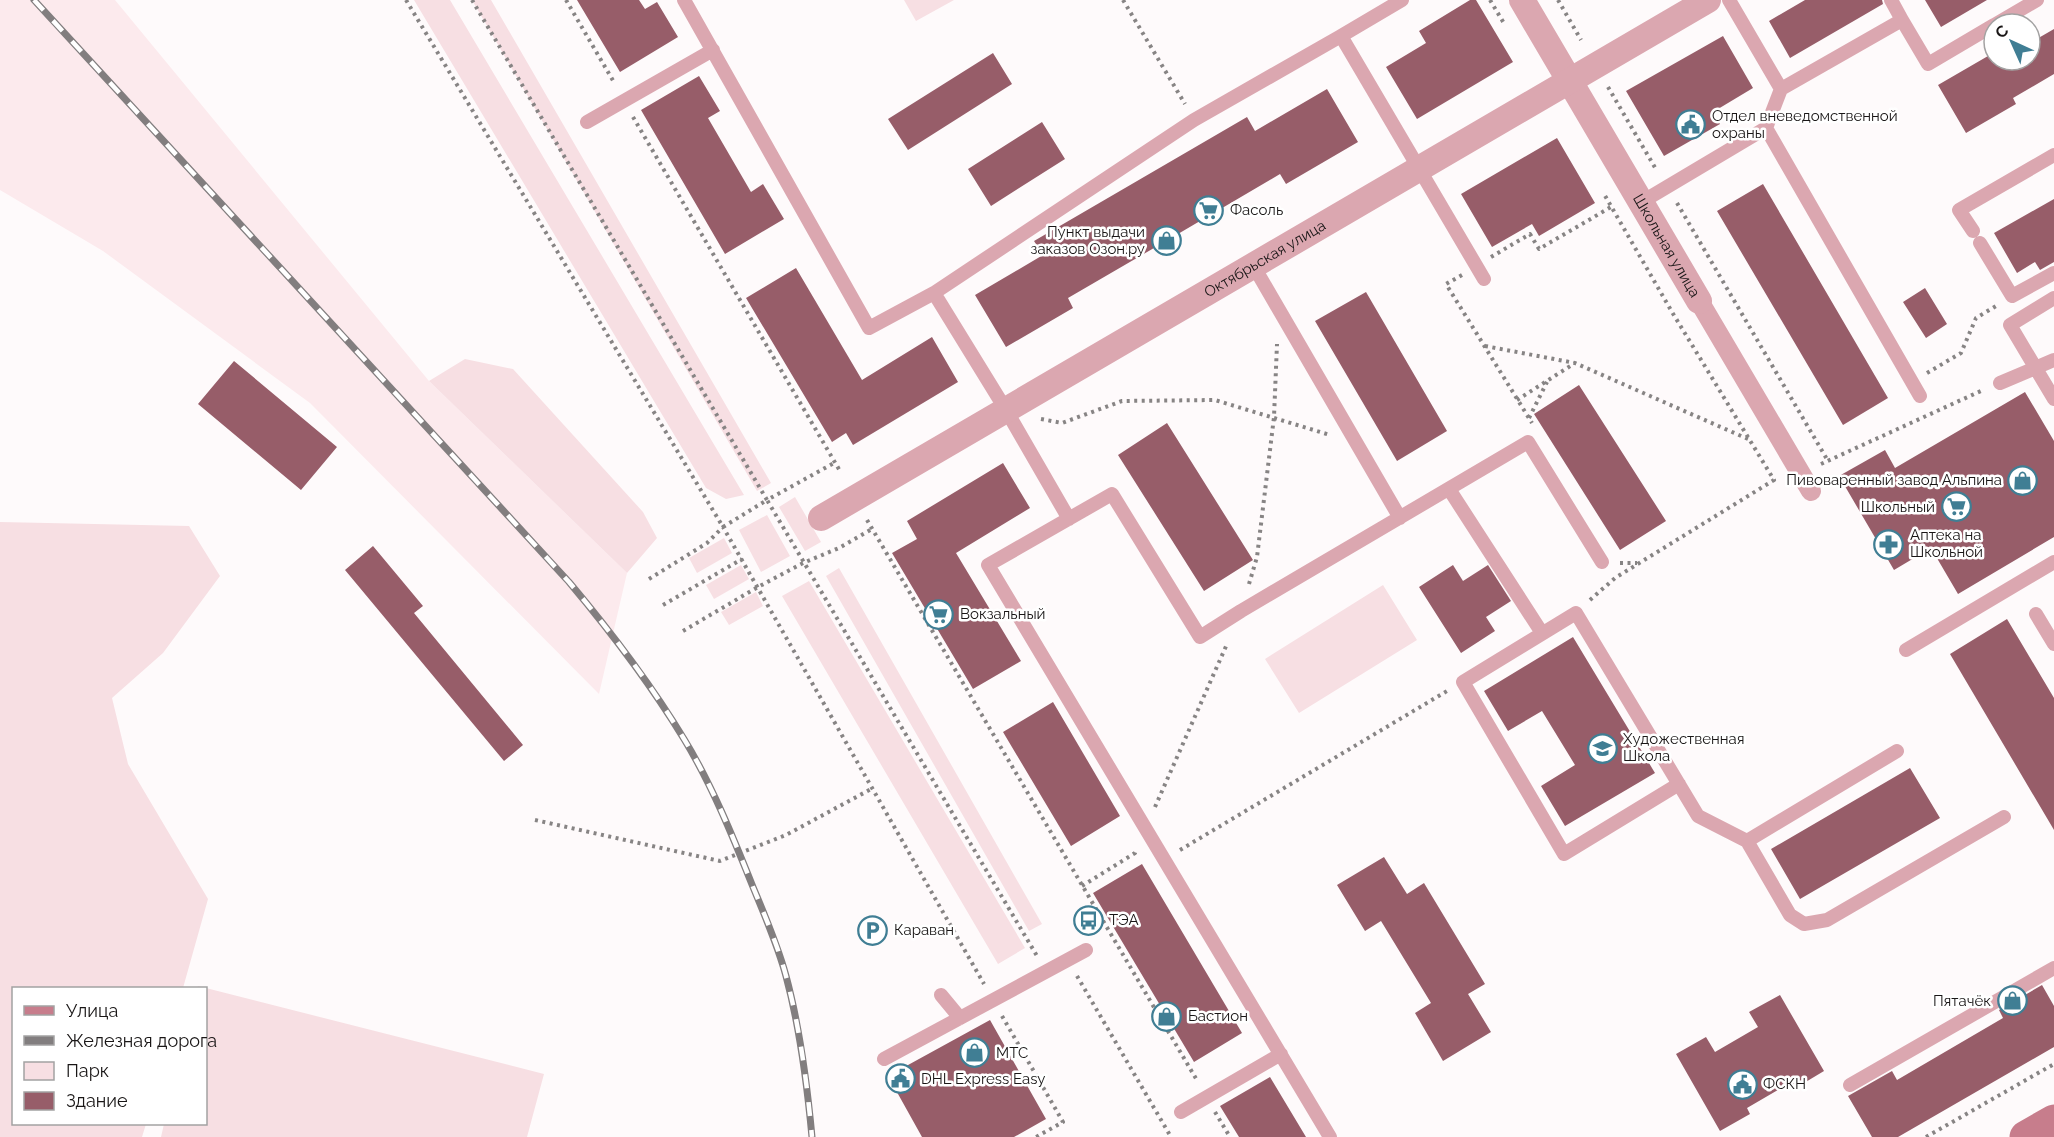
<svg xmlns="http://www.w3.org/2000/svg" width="2054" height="1137" font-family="Raleway,sans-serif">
<rect width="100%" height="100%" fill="#fefafb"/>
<path fill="#fceaed" d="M0,0H115L429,381L627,573L599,694L310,403L103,251L0,190Z"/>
<path fill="#f7dfe3" d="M414,0H450L744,495L726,499L706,488Z
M472,0H491L771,483L757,491Z
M904,0H954L916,21Z
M465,359L513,369L643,512L657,538L627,573L429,381Z
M795,497L821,542L805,551L779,507Z
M767,515L790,556L761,572L739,530Z
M0,522L189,526L220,576L163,653L112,698L128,764L208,899L183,988H14V1124H146L142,1137H0Z
M724,538L732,553L697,573L689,558Z
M741,565L749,579L714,599L706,585Z
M839,568L1042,924L1029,931L826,576Z
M809,581L1025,948L998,964L782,596Z
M1383,585L1417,640L1299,713L1265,659Z
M756,592L763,606L729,625L721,612Z
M198,986L544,1074L527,1137H161L164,1124H206V988H197Z"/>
<path fill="#975d69" d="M577,0H639L645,9L657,2L678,37L620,72Z
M1470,0H1476L1513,62L1417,119L1386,67L1426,43L1419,31Z
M1805,0H1882L1883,4L1790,58L1769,21Z
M1925,0H1987L1941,27Z
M2054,29V74L2013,98L2016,104L1966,133L1938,85L1988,56L1991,60H2030V43Z
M1723,36L1753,88L1713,112L1720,124L1664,156L1626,91Z
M993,53L1012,84L908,150L888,119Z
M699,76L720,111L708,118L751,192L763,184L784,219L725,254L641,110Z
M1327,89L1358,142L1286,184L1280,174L1166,241L1068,298L1073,308L1006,347L975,295L1043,255L1034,241L1247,117L1255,131Z
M1042,122L1065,159L991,206L968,169Z
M1557,138L1595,203L1539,236L1532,224L1492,247L1461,194Z
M1763,184L1888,398L1843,425L1717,211Z
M2054,199V262L2040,270L2035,262L2017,273L1994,233Z
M796,268L862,380L932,337L958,382L853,445L846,433L832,442L746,298Z
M1925,288L1947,324L1926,338L1903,302Z
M1366,292L1447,431L1397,461L1315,321Z
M234,361L337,447L301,490L198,404Z
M1579,385L1666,521L1620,550L1534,414Z
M2025,392L2054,441V537L1958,594L1931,548L1894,570L1839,476L1885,450L1895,468Z
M1167,423L1253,560L1204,591L1118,455Z
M1003,463L1030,508L956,553L1021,661L973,689L892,553L917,539L907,521Z
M373,546L423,606L414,613L523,745L504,761L345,570Z
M1453,565L1463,581L1488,565L1511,601L1486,617L1495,631L1461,653L1419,587Z
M2007,619L2054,698V830L1950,654Z
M1573,637L1655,773L1565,826L1541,786L1575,765L1542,711L1508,731L1484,691Z
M1053,702L1120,816L1071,846L1003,732Z
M1910,768L1940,818L1800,899L1771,849Z
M1384,857L1407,894L1424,883L1485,984L1468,994L1491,1032L1443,1061L1415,1013L1431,1003L1381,921L1365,931L1337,885Z
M1142,864L1242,1033L1194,1062L1093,893Z
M2042,985L2054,1006V1047L1898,1137H1872L1848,1096L1892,1071L1897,1080L2003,1018L1999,1010Z
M1780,995L1824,1071L1794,1089L1790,1083L1747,1108L1750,1114L1720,1131L1676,1054L1706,1037L1715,1052L1758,1027L1749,1012Z
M990,1020L1046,1119L1014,1137H922L888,1076Z
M1270,1077L1306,1137H1239L1220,1106Z"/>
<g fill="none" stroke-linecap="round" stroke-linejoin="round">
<path stroke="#878484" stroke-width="4" stroke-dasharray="3 4.5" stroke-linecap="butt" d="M406,0L723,527L767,500L1037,956
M472,0L767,500L834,463
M566,0L615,84
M1123,0L1185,104
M1490,0L1505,25
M1558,0L1581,40
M1608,87L1657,171
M633,117L840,471
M1677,203L1828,461
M1491,257L1530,234L1539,249L1611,207
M1462,275L1446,284L1532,423
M1485,346L1575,363L1748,439
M1927,373L1961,353L1976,318L1996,306
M1517,400L1575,363
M1529,418L1547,382
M1041,419L1062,423L1122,401L1215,400L1330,435
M1821,464L1983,390
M867,520L1198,1082
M1620,563H1637
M649,579L707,543L723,527L984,984
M1249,584L1257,557L1274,417L1277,344
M1590,600L1615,578L1774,480L1672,312L1604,194
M663,605L742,559
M683,631L758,587L803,563L839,548L872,529
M1155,807L1227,644
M535,820L720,861L786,835L873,788
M1180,850L1447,691
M1082,886L1135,853L1136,850
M1077,976L1171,1137
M1002,1016L1063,1122L1036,1137
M1215,1112L1230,1137
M1926,1137L2054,1064"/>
<path stroke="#dba7b0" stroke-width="14" d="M684,0L869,328L934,293L1006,410L1069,519
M1402,0L1341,36L1484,279
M1729,0L1781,89L1902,20L1891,0
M1902,20L1928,64L1994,25
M1996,24L2037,0
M587,122L713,50
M1766,128L1781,89
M1640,203L1766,128L1920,396
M1973,231L1959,210L2054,155
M1980,243L2012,296L2054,273
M1253,265L1400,518
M934,293L1194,120L1341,36
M2054,298L2010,325L2054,399
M2000,383L2054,360
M1449,489L1542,633
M2036,614L2054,644
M1906,650L2054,562
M1897,751L1747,841L1790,915L1804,924L1827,920L2004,817
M1679,784L1564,854L1463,682L1576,613L1698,816L1747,841
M941,995L960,1018
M884,1059L1086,950
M1850,1085L2054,968
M1181,1112L1281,1054
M1330,1137L988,565L1112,494L1200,637L1241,611L1528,442L1602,562"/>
<path stroke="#dba7b0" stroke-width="20" d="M1699,301L1811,491"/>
<g stroke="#dba7b0" stroke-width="26">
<path id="s1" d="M1522,0L1699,301"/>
<path id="s2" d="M821,518L1708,0"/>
</g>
<path stroke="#c77d8c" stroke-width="33" d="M2026,1137L2054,1121"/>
<defs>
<path id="rail" d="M34,0L569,582C611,632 650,683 684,739C712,785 733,837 753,887C765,916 778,946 786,976C800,1028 807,1083 812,1137"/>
</defs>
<use href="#rail" stroke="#827e7f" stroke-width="7"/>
<use href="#rail" stroke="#fff" stroke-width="4.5" stroke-dasharray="14" stroke-linecap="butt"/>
</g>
<defs>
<symbol id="civic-ring" viewBox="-11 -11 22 22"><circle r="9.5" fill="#fff" stroke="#407e94" stroke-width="1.5"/><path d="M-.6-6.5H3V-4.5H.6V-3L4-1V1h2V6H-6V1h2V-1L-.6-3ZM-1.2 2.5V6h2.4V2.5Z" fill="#407e94"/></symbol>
<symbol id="supermarket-ring" viewBox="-11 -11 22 22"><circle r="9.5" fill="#fff" stroke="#407e94" stroke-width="1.5"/><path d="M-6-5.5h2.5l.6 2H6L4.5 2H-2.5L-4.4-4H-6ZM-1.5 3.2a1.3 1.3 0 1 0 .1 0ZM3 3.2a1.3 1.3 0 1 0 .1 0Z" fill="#407e94"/></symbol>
<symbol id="shop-ring" viewBox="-11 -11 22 22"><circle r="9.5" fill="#fff" stroke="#407e94" stroke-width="1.5"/><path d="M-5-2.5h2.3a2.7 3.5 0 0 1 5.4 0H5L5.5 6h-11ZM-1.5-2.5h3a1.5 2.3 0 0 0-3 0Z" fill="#407e94"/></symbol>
<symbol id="pharmacy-ring" viewBox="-11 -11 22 22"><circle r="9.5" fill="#fff" stroke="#407e94" stroke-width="1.5"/><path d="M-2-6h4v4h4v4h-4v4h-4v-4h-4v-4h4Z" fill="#407e94"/></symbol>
<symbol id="school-ring" viewBox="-11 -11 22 22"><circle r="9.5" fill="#fff" stroke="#407e94" stroke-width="1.5"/><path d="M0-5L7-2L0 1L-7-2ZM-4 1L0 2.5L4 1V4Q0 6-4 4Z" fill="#407e94"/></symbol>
<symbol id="bus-ring" viewBox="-11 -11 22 22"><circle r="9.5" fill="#fff" stroke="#407e94" stroke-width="1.5"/><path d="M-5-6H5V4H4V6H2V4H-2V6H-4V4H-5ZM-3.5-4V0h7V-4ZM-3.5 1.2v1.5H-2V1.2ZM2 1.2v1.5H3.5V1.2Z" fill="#407e94"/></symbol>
<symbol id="parking-ring" viewBox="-11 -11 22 22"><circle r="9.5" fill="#fff" stroke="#407e94" stroke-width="1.5"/><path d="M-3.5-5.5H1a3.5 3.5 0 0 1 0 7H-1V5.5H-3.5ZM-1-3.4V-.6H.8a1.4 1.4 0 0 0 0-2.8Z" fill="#407e94"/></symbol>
</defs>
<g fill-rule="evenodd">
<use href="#civic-ring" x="1674" y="108" width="33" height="33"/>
<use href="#supermarket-ring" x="1192" y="194" width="33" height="33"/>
<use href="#shop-ring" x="1150" y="224" width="33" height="33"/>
<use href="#shop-ring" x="2006" y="464" width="33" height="33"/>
<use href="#supermarket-ring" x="1940" y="490" width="33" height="33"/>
<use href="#pharmacy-ring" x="1872" y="528" width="33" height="33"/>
<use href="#supermarket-ring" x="922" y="598" width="33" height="33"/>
<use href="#school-ring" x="1586" y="732" width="33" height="33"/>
<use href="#bus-ring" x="1072" y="904" width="33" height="33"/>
<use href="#parking-ring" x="856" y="914" width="33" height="33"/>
<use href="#shop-ring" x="1996" y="984" width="33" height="33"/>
<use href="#shop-ring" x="1150" y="1000" width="33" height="33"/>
<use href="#shop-ring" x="958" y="1036" width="33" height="33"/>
<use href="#civic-ring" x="884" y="1062" width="33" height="33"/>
<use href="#civic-ring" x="1726" y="1068" width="33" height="33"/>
</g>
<g text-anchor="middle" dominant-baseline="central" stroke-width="5" stroke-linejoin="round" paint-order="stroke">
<g font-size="15" fill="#191616" stroke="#fff" text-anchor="start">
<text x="1712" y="116">Отдел вневедомственной<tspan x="1712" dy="17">охраны</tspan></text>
<text x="1230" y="210">Фасоль</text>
<text x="1145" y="232" text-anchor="end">Пункт выдачи<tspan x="1145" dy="17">заказов Озон.ру</tspan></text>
<text x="2002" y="480" text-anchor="end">Пивоваренный завод Альпина</text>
<text x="1935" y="507" text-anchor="end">Школьный</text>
<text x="1910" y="535">Аптека на<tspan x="1910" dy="17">Школьной</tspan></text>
<text x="960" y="614">Вокзальный</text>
<text x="1623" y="739">Художественная<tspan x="1623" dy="17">Школа</tspan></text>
<text x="1109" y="920">ТЭА</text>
<text x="894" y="930">Караван</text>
<text x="1991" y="1001" text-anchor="end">Пятачёк</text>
<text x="1188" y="1016">Бастион</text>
<text x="996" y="1053">МТС</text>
<text x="921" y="1079">DHL Express Easy</text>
<text x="1763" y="1084">ФСКН</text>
</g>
<g font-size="15" fill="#191616" stroke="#fff">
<text stroke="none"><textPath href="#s1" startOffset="285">Школьная улица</textPath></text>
<text stroke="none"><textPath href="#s2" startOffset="514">Октябрьская улица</textPath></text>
</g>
</g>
<rect x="12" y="987" width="195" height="138" fill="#ffffff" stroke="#a3a2a2" stroke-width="1.5"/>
<rect x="24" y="1006" width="30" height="9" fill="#c77d8c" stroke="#a3a2a2" stroke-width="1.5"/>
<text x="66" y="1017" font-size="18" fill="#191616">Улица</text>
<rect x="24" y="1036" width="30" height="9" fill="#827e7f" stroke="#a3a2a2" stroke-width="1.5"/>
<text x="66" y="1047" font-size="18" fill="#191616">Железная дорога</text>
<rect x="24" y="1062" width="30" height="18" fill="#f7dfe3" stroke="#a3a2a2" stroke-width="1.5"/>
<text x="66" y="1077" font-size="18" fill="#191616">Парк</text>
<rect x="24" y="1092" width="30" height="18" fill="#975d69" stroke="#a3a2a2" stroke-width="1.5"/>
<text x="66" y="1107" font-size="18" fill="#191616">Здание</text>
<g transform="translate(2012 42) rotate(315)"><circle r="28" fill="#ffffff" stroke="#a3a2a2" stroke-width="1.5"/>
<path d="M0-4.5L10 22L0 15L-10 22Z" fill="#407e94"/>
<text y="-9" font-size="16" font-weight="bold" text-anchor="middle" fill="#191616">С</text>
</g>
</svg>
